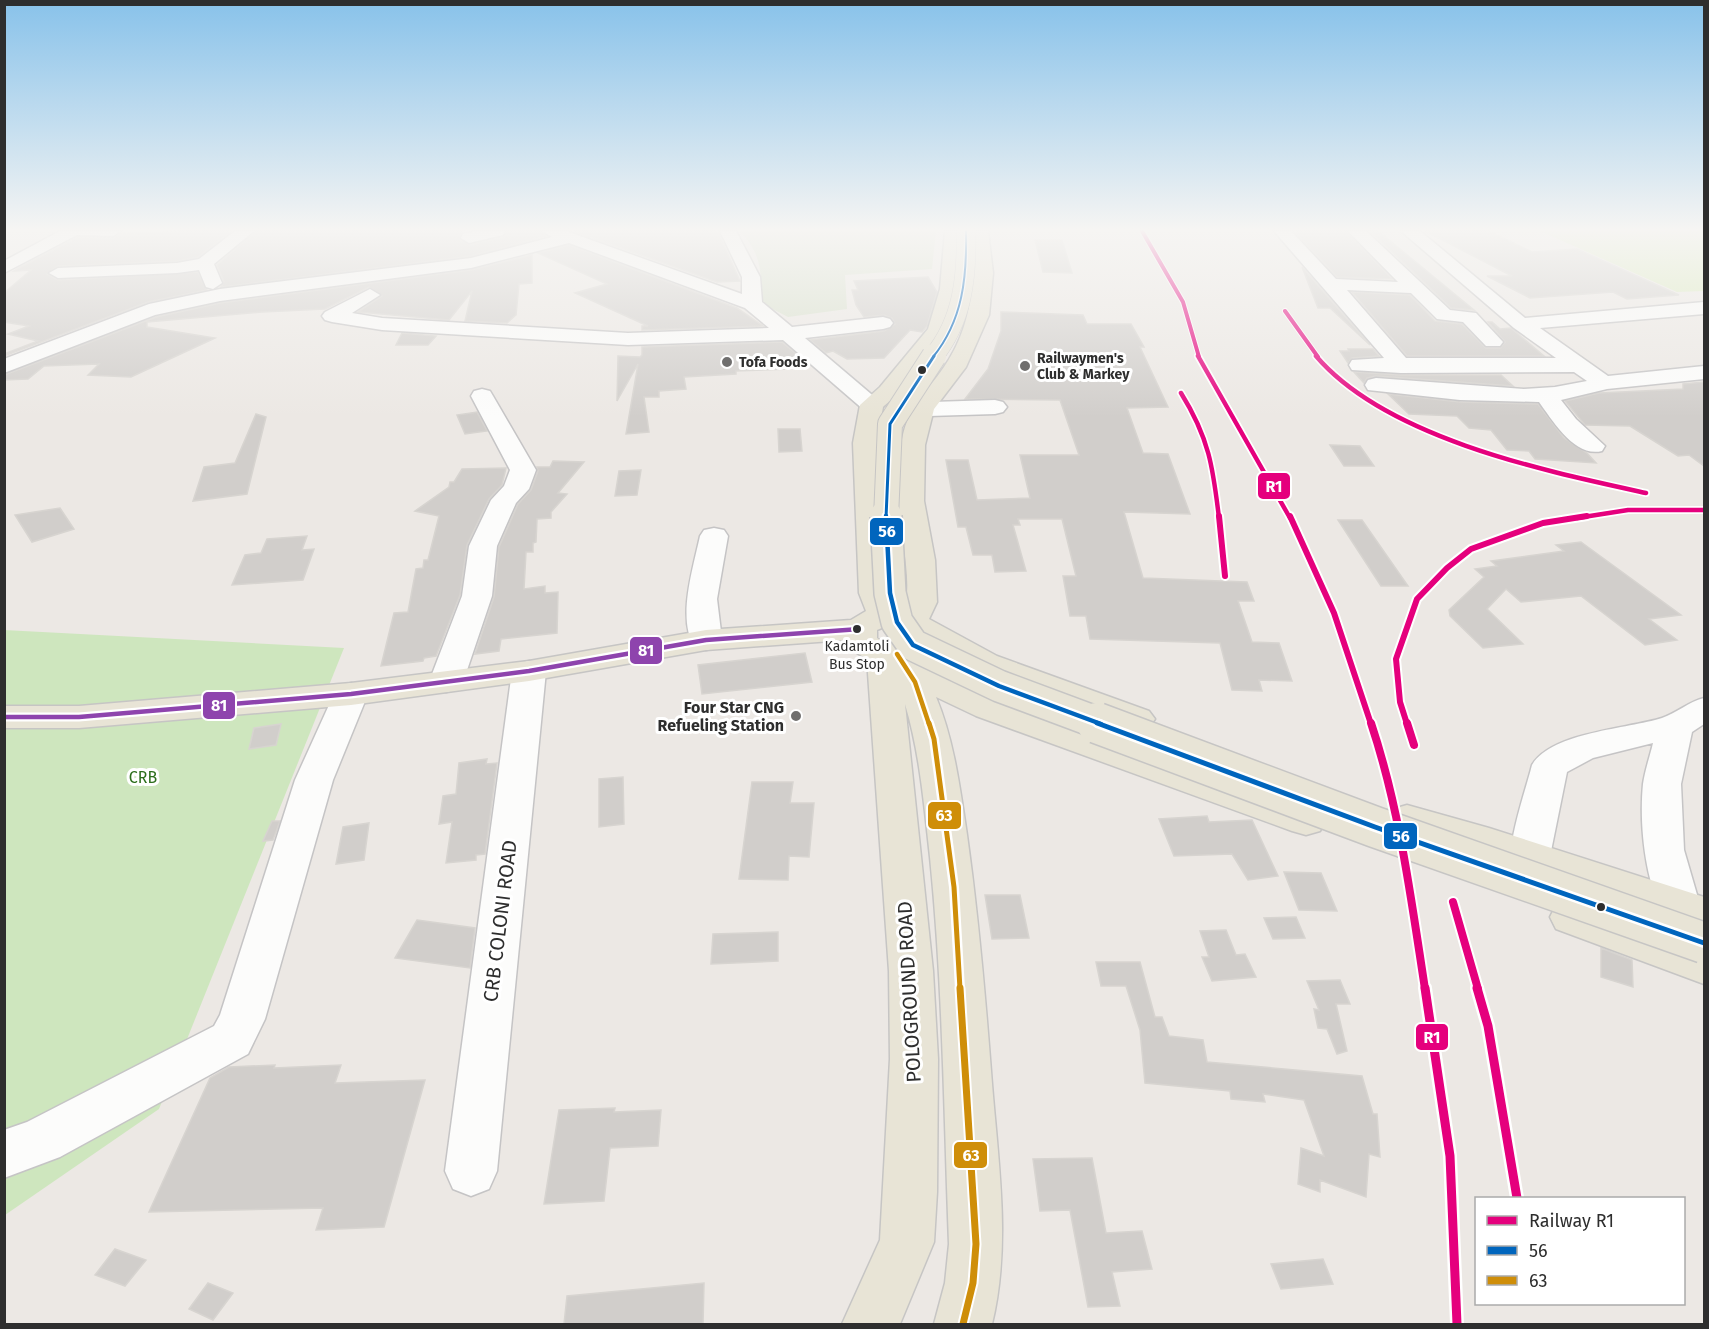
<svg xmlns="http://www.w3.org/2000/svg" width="1709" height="1329" font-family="'Fira Sans',sans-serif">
<rect width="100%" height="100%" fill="#ece8e4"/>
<path fill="#cee6be" d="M4,630L344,648L159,1109L5,1215Z"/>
<path fill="#d8e0cc" d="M740,231H936L932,269L845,275L847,309L788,317L759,302C763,272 761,254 740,231Z"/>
<path fill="#d9eabb" d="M1540,231H1704V291L1677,292Z"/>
<path fill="#d1cecb" stroke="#d7d4d0" stroke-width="1.5" d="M181,231H231L198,257L177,261L58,266L47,274L58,280L198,272L207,290L148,302L4,356V354L38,341L8,334L29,326L4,322V293L31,270L14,271L17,269L78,237L113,238L121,234Z
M256,231H465L459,239L470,245L504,237L507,231H540L546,236L471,256L221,287L224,282L217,265Z
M573,231H714L719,234L740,281L717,282Z
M1294,231H1346L1392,279L1337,277Z
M1370,231H1378L1474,310L1451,308Z
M1425,231H1489L1532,252L1577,249L1679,295L1627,299L1613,292L1530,298L1487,276H1512Z
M1035,240H1062L1072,273L1043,272Z
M569,245L737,308L763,326L642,330V326H648L575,293L607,284L538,253Z
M532,255V283L519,284L516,315L507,323L465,321L472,291L449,320L358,312L382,296L369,287L325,309L262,312L147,322V327L215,338L131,377L88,375L99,364L44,366L28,379L4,380V375L156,317L220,303L471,270Z
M1302,267L1370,345L1330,308H1318Z
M928,277L937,292L927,326L922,332L910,330L884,358L847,359L833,351L826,353L810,340L884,331L895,324L892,318L884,315L864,317L856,305L852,290H858L854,281Z
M1352,292L1410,295L1435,321L1462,324L1486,348H1500L1505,342L1488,322H1492L1500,329L1511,328L1544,356H1407Z
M1001,312L1083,315L1087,324H1131L1144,347H1140L1168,407L1127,408L1143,453L1168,454L1190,514L1124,512L1143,578L1247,582L1254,601H1238L1252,642L1279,643L1292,681L1259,680L1262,691L1232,690L1220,643L1090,639L1086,616H1070L1063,576H1076L1062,519H1018L1020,525H1013L1026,571L995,572L992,555H973L966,527H958L946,460H968L977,500L1030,498L1020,455H1079L1060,400L965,399L988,369L1001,331Z
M402,333L436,336L428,345H396Z
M782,342L802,359L789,363L790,369L736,371V374L684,377L686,389L659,391V397H644L649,432L626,434L638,364L617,401L618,356L640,357L642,355V347Z
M1348,349H1373L1379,356L1352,358L1348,363L1340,351H1349Z
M1354,372L1401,375H1501L1513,386L1376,376L1367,378L1364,383Z
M1704,382V466L1689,455L1678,456L1630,426L1585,425L1565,401L1599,393L1683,389V384Z
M1388,394L1460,402L1538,404L1564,438L1587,453L1596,463L1535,459L1529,451L1507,450L1491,430L1469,428L1457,416L1409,414Z
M477,412L487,431L465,434L457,415Z
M256,414L266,417L247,494L193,501L204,467L235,463Z
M778,429H800L802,451L779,452Z
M1330,445L1360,446L1374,466H1344Z
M553,461L584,462L558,493L567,494L551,512V518L537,519L536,542L533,543V552H526L524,589L545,586V593L558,592L557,633L501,639L499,651L475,654L494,597L499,547L518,504L531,490L538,471L537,467H550Z
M506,468L502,485L489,499L467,545L460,595L436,656L424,658L423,661L381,666L394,613L408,612L416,569L423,568L424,560H428L439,516L415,511L449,487L450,482H454L462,469Z
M641,470L637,495L615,496L619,471Z
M60,508L74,529L32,542L15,515Z
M1338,520H1362L1408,586H1381Z
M307,536L302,550L314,549L303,580L232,585L245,555L261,553L267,539Z
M1581,542L1681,615L1649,619L1677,640L1645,645L1581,596L1521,602L1506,589L1487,609L1523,644L1483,648L1450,616L1449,610L1484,577L1475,569L1497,566L1491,561L1564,551L1556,545Z
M805,653L812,682L702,694L698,665Z
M281,724L276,745L249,749L254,728Z
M487,759L486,764L497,763L485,854L476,855V860L446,863L452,822L439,824L443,796L456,794L459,763Z
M623,777L624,824L599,827V779Z
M752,782H793L790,803H814L809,857L789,856L788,880L739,879Z
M1207,816L1209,822L1252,820L1278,876L1248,880L1232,854L1174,856L1159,819Z
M272,821H280L273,840L263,841Z
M369,823L364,860L336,864L343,827Z
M1284,872L1321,873L1337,911L1299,910Z
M985,895H1020L1029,938L992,939Z
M1296,917L1305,938L1273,939L1264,918Z
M417,920L475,928L470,968L395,958Z
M1226,930L1236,955L1245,954L1256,977L1212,981L1202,957H1209L1200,931Z
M778,932V961L711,964L713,934Z
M1601,948L1632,960L1633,987L1601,977Z
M1096,962H1140L1155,1017H1162L1169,1036L1203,1040L1207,1062L1362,1076L1373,1114H1377L1380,1157L1369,1154L1366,1197L1320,1180V1192L1298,1184L1301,1148L1324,1156L1304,1100L1263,1094L1265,1102L1231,1099L1230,1091L1145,1083L1140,1030L1126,986H1101Z
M1340,980L1350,1004H1336L1347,1051L1337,1054L1327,1029L1318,1028L1314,1009L1319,1010L1307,981Z
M275,1065L274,1068L341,1065L335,1083L425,1080L384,1227L316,1230L323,1208L149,1212L210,1078L229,1067Z
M615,1108L614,1112L661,1110L658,1146L610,1148L604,1201L544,1204L559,1110Z
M1092,1158L1106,1233L1142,1231L1152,1269L1112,1272L1120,1306L1088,1307L1070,1210L1040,1211L1033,1159Z
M115,1249L146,1260L125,1286L95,1275Z
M1323,1259L1333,1284L1281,1289L1271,1264Z
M208,1283L233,1293L213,1320L189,1309Z
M704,1283L703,1324H564L567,1296Z"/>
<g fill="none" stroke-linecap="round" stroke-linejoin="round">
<defs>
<path id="minor" d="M60,231H121L113,236L77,235L4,273V261Z
M235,231H254L214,264L222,283L213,289L206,287L199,270L177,273L58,278L49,273L58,268L177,263L199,259Z
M476,231H505L503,235L469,243L461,238L463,234Z
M542,231H566L742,294V277L720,231H736L760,277L762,302L792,327L883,317L890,319L893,323L890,327L883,329L805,338L884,405L880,410H864L783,340L628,345L382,330L332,322L325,320L322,316L325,312L370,289L380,295L352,313L382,318L628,333L769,328L745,308L569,243L471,268L220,301L155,315L4,373V359L149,304L220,289L471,258L552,237Z
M1274,231H1291L1336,279L1398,282L1348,231H1366L1450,310L1476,313L1503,342L1500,346H1486L1463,322L1437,319L1411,293L1347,290L1406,358H1556L1514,328L1401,231H1420L1525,318L1704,302V314L1540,328L1608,376L1704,366V379L1607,389L1561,400L1576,419L1605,446L1602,451C1575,458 1553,421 1539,402L1460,400L1368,390L1365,385L1368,380L1376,378L1524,389L1555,387L1587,381L1574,372L1401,373L1352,370L1349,365L1352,360L1384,358Z
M893,387L932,402L995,400L1003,402L1007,407L1003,412L995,414L929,416L885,399L882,394L885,389Z
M482,389L490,391L493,396L536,470L529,489L516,503L497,546L492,596L463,682L458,689L446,692L434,689L429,682L462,596L469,546L491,500L504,486L510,470L471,396L474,391Z
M714,528L724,530L728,536L717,599L722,640L717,647L706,650L695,647C676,620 694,565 700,536L704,530Z
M529,661L541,664L546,671L497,1171L489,1189L471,1196L453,1189L445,1171L512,671L517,664Z
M351,683L363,686L368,694L333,780L265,1019L248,1054L60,1157L4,1178V1130L27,1122L214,1026L220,1015L295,780L334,694L339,686Z
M1704,698V724L1692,732L1681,784L1684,850L1700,905L1694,916L1679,921L1664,916C1645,881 1639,824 1643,784C1645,770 1650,756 1653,743L1593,758L1567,772L1550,856L1552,886L1546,897L1531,902L1516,897C1498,864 1523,801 1532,765C1552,732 1627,729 1662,718C1677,713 1688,702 1704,698Z"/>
<path id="major" d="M945,231H961C960,264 960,297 949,328C943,344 897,396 883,407L877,443L889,593L895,607L903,609C915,586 898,528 898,500C897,483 898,463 901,446C906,408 924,396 944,367C973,325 975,280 972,231H988L993,273L989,315L966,367L934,409L925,445L924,501L935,560L937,602L929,619L997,656L1149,711L1155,719L1149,727L1137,730L973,670L932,648L927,654L930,661L947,676L1000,700L1320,811L1325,821L1320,831L1306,835L1292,831L976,716L936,697C954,740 960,788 967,835C978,913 985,992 991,1071C997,1155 1012,1242 992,1324H934L945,1283L949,1244C944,1115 943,985 930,857C924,805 920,753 905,704L933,971L938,1059L937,1192L934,1242L900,1324H842L880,1240L890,1059L889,971L867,659L852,650L846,640L706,650L529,681L351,705L79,728H4V706H79L351,683L529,661L706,630L851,620L866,611L859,593L853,443L860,405L880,387L928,329L940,289ZM889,625L907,633L903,641L886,644L877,638V630Z
M1407,805L1489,828L1704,897V929L1464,849L1393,829L1388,819L1393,809Z
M1571,900L1704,948V984L1556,929L1550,917L1556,905Z"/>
</defs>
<use href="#minor" stroke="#c5c4c5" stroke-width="3"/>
<use href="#major" stroke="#c6c5c4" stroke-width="3"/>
<use href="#minor" fill="#fcfcfb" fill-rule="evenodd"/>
<use href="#major" fill="#e8e4d6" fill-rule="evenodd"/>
<defs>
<path id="major-bridge-far3" d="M933,357C963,320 967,277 966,231"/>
<path id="major-bridge-far2" d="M886,518L890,424L934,356"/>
<path id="major-bridge-far1" d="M886,516L890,593L897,622L913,645L999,686L1101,724"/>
<path id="major-bridge" d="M1097,723L1375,827L1704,943"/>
</defs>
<use href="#major-bridge-far3" stroke="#c6c5c4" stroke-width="20" stroke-linecap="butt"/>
<use href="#major-bridge-far2" stroke="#c6c5c4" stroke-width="26" stroke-linecap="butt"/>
<use href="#major-bridge-far1" stroke="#c6c5c4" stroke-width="34" stroke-linecap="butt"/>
<use href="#major-bridge" stroke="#c6c5c4" stroke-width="43" stroke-linecap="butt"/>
<use href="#major-bridge-far3" stroke="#e8e4d6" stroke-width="19"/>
<use href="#major-bridge-far2" stroke="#e8e4d6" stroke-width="24"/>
<use href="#major-bridge-far1" stroke="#e8e4d6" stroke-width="31"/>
<use href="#major-bridge" stroke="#e8e4d6" stroke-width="40"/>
<defs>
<path id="bus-1-far3" d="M933,357C963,320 967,277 966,231"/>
<path id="bus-1-far2" d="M886,518L890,424L934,356"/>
<path id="bus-1-far1" d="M886,516L890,593L897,622L913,645L999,686L1101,724"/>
<path id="bus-1" d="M1097,723L1375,827L1704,943"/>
<path id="bus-2-far2" d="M897,654L915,682L929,724"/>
<path id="bus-2-far1" d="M929,723L934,739L954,887L960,989"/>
<path id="bus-2" d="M960,988L976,1244L973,1283L963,1324"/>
<path id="bus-3" d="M4,717H79L351,694L529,671L706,640L860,629"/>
</defs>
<use href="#bus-1-far3" stroke="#fff" stroke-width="4.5"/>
<use href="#bus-1-far2" stroke="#fff" stroke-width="6"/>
<use href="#bus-1-far1" stroke="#fff" stroke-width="9"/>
<use href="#bus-1" stroke="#fff" stroke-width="10"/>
<use href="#bus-2-far2" stroke="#fff" stroke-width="9"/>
<use href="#bus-2-far1" stroke="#fff" stroke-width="10"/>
<use href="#bus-2" stroke="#fff" stroke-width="11"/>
<use href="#bus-3" stroke="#fff" stroke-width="9"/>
<use href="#bus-1-far3" stroke="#0065bd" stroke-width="2"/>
<use href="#bus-1-far2" stroke="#0065bd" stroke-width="3"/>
<use href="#bus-1-far1" stroke="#0065bd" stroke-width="4.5"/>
<use href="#bus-1" stroke="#0065bd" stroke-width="5"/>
<use href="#bus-2-far2" stroke="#cf8e09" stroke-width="4.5"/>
<use href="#bus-2-far1" stroke="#cf8e09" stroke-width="5"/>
<use href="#bus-2" stroke="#cf8e09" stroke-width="7"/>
<use href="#bus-3" stroke="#8e44ad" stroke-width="4.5"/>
<defs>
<path id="rail-1-far4" d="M1142,231L1183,302L1199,357
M1285,311L1318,357"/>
<path id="rail-1-far3" d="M1198,356L1290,518
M1316,356C1386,438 1545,471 1646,493
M1181,393C1209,438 1213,467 1219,518
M1577,518L1628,510H1704"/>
<path id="rail-1-far2" d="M1219,516L1225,576
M1290,516L1334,613L1371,724
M1407,724L1400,702L1396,659L1417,599L1447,568L1471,549L1543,523L1587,516"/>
<path id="rail-1-far1" d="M1371,723C1400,810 1411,899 1425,989
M1407,723L1414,745
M1453,902L1478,989"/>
<path id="rail-1" d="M1425,988L1450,1156L1457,1324
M1477,988L1488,1026L1517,1198"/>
</defs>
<use href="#rail-1-far4" stroke="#fff" stroke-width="6"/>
<use href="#rail-1-far3" stroke="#fff" stroke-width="8"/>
<use href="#rail-1-far2" stroke="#fff" stroke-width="10"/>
<use href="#rail-1-far1" stroke="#fff" stroke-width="12"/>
<use href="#rail-1" stroke="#fff" stroke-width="14"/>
<use href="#rail-1-far4" stroke="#e5007d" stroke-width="4"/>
<use href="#rail-1-far3" stroke="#e5007d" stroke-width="4.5"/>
<use href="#rail-1-far2" stroke="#e5007d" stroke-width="6"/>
<use href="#rail-1-far1" stroke="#e5007d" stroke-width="8"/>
<use href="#rail-1" stroke="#e5007d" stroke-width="9"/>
</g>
<linearGradient id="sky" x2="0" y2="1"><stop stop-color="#88c2ea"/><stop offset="0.55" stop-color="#f6f5f3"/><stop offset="1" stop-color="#f6f5f3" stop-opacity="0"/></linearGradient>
<rect width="1709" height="417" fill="url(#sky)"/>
<g fill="#706f6e" stroke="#fff" stroke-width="2">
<circle cx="727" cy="362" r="6"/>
<circle cx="1025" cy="366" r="6"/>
<circle cx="796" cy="716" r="6"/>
</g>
<g fill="#2e2e2e" stroke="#fff" stroke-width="2">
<circle cx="922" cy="370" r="5"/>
<circle cx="857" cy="629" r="5"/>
<circle cx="1601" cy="907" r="5"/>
</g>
<g text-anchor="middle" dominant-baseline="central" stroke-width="6" stroke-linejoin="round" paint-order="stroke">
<g font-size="14" font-weight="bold" fill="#2e2e2e" stroke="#fff" text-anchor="start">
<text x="1037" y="358">Railwaymen's<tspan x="1037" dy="16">Club &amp; Markey</tspan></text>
<text x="739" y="362">Tofa Foods</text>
</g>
<g font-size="14" fill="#2e2e2e" stroke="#fff">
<text x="857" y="646">Kadamtoli<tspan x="857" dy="18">Bus Stop</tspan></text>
</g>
<g font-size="16" font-weight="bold" fill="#2e2e2e" stroke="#fff" text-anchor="end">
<text x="784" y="707">Four Star CNG<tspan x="784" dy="18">Refueling Station</tspan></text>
</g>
<g font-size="16" fill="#2c6e1b" stroke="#fff">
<text x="143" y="777">CRB</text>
</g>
<g font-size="20" fill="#2e2e2e" stroke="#fff">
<text transform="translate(500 921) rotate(-83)">CRB COLONI ROAD</text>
<text transform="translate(909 992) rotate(-93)">POLOGROUND ROAD</text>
</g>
</g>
<g stroke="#fff" stroke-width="2">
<rect x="1257" y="472" width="34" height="28" rx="6" fill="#e5007d"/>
<rect x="869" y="517" width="35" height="29" rx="6" fill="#0065bd"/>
<rect x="629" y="636" width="34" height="29" rx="6" fill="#8e44ad"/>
<rect x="202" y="691" width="34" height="29" rx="6" fill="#8e44ad"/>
<rect x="927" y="801" width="35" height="29" rx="6" fill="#cf8e09"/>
<rect x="1383" y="822" width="35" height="28" rx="6" fill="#0065bd"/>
<rect x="1415" y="1023" width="34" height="28" rx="6" fill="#e5007d"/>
<rect x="953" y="1141" width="35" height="28" rx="6" fill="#cf8e09"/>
</g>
<g font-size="16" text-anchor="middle" font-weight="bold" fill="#fff">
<text x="1274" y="492">R1</text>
<text x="887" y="537">56</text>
<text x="646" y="656">81</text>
<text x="219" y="711">81</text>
<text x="944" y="821">63</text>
<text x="1401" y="842">56</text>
<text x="1432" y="1043">R1</text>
<text x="971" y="1161">63</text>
</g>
<rect width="1709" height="1329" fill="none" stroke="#2e2e2e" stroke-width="12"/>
<rect x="1475" y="1197" width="210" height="108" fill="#ffffff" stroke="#ababab" stroke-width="1.5"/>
<rect x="1487" y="1216" width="30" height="9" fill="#e5007d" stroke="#ababab" stroke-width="1.5"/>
<text x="1529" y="1227" font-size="18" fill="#2e2e2e">Railway R1</text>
<rect x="1487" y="1246" width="30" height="9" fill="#0065bd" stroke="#ababab" stroke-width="1.5"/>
<text x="1529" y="1257" font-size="18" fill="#2e2e2e">56</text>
<rect x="1487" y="1276" width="30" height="9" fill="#cf8e09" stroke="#ababab" stroke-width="1.5"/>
<text x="1529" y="1287" font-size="18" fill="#2e2e2e">63</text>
</svg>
